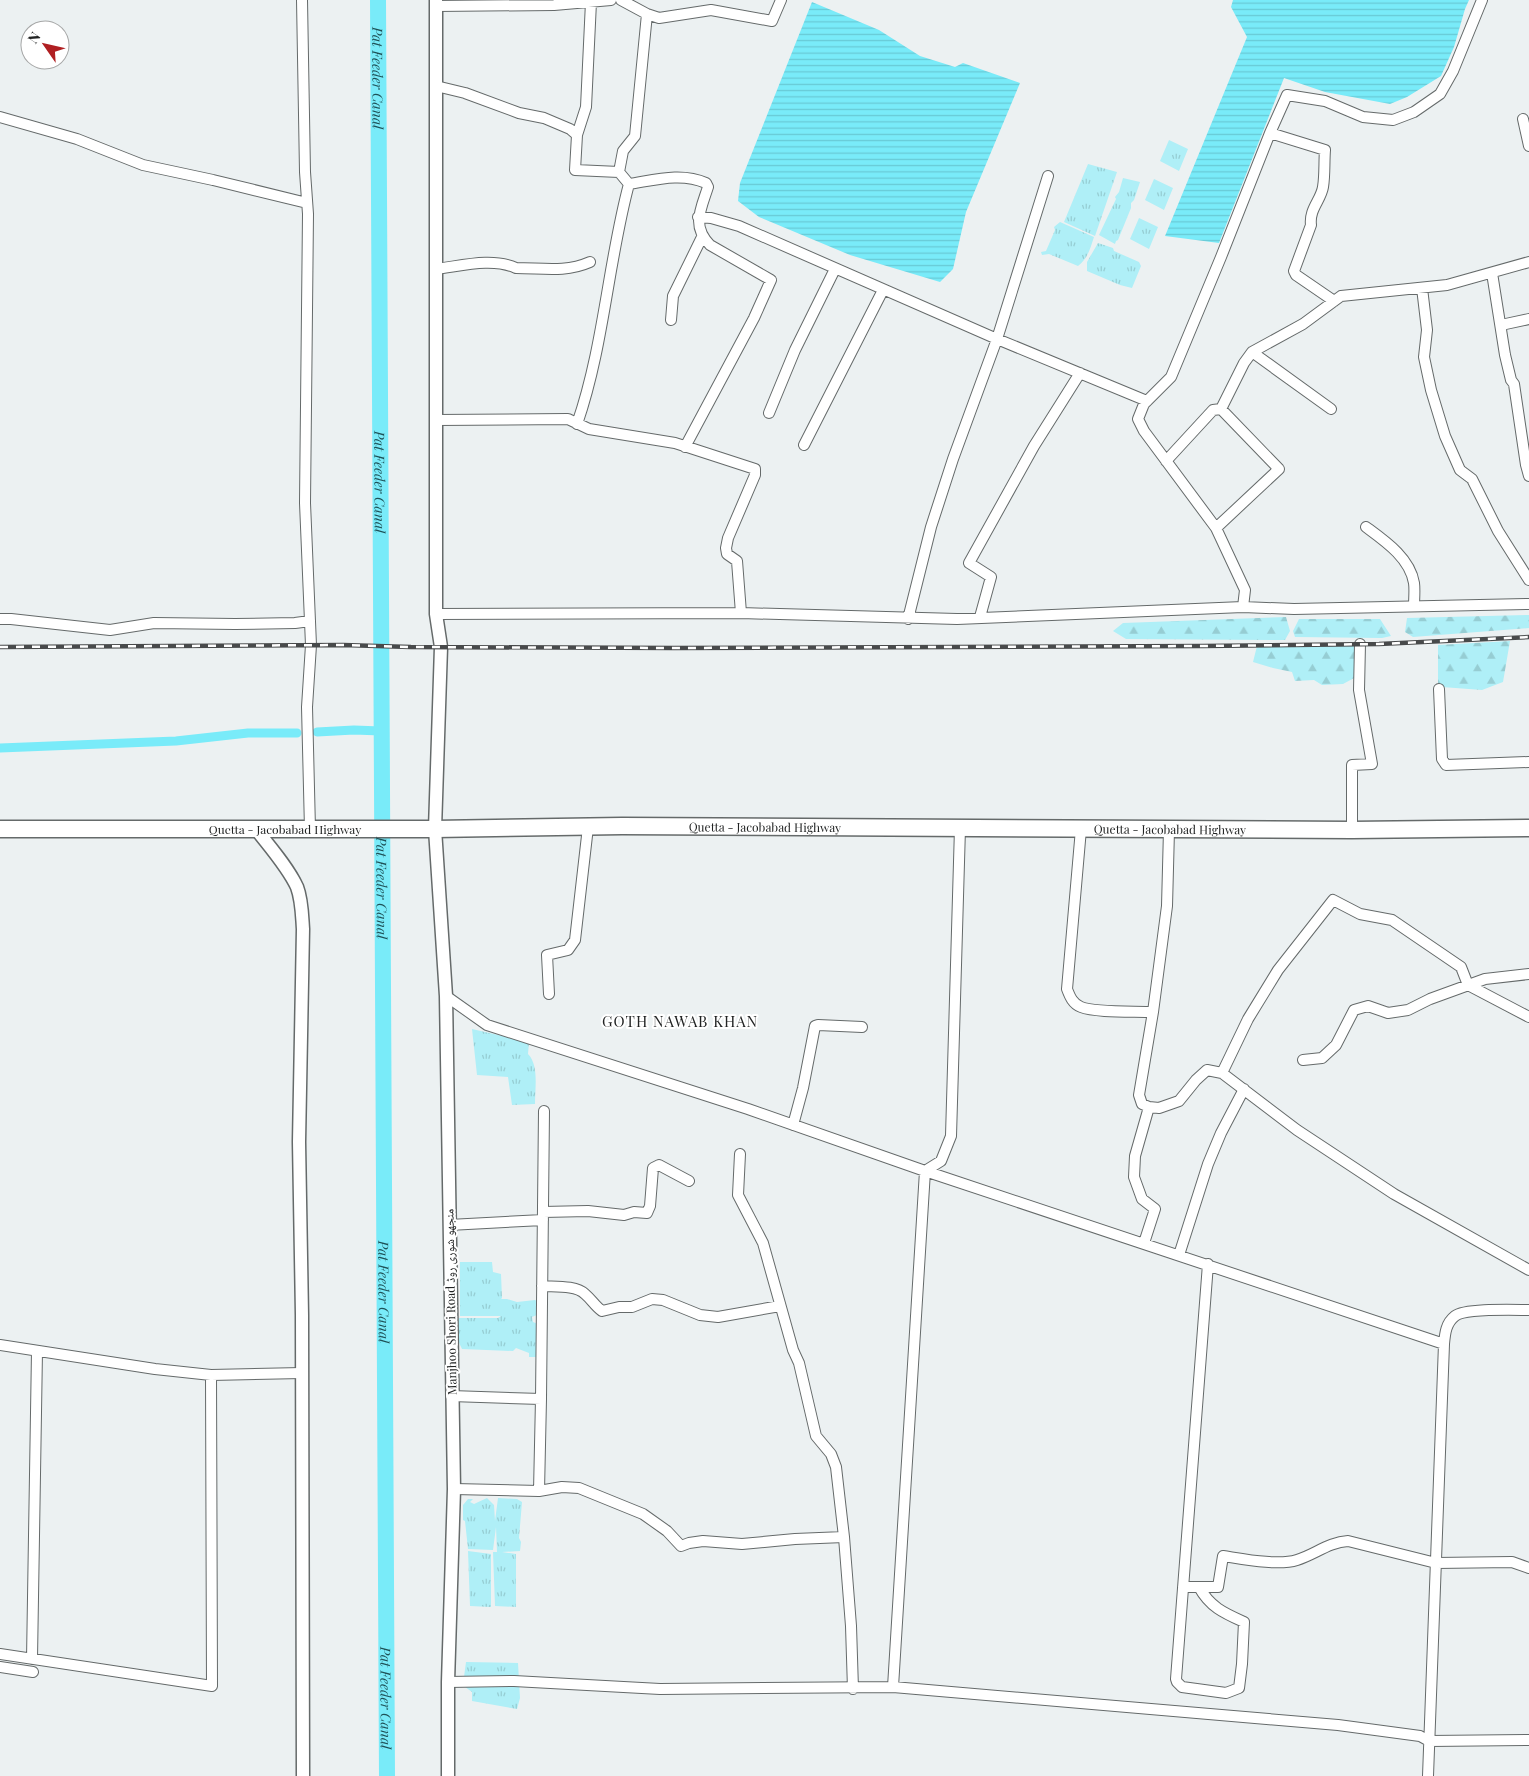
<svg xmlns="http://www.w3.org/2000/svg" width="1529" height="1776" font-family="'Playfair Display','Noto Naskh Arabic',serif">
<defs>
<pattern id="grass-tufts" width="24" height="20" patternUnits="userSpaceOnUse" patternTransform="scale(1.25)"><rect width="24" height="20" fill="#afeff7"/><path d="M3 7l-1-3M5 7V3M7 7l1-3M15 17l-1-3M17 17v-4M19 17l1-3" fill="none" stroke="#96cdd3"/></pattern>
<pattern id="forest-firs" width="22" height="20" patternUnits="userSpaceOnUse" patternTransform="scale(1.25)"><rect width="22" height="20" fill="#afeff7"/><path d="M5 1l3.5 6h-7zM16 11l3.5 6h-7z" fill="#96cdd3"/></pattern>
<pattern id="water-rules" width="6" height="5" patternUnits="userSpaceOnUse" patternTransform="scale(1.25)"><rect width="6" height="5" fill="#79ebf9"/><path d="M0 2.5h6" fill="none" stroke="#68c9d5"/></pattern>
</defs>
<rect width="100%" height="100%" fill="#ecf1f2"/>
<path fill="url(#grass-tufts)" d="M1169,140L1188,149L1179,171L1160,161Z
M1088,164L1117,172L1095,236L1064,222Z
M1123,178L1140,182L1134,200L1131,203V208L1118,240L1116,241L1115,244L1099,235L1116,199L1115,197L1119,192Z
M1154,179L1173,188L1164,210L1145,200Z
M1139,218L1158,227L1149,249L1130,239Z
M1060,222L1094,237C1090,249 1088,258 1078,266L1049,254L1042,255L1041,252L1046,251L1055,230L1054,227Z
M1098,243L1113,248L1114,251L1139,262L1141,266L1132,288L1120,285L1087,271V262Z
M472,1029L529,1042L528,1054C539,1065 535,1088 535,1104L512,1105L508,1077L477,1075Z
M460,1262H492L493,1272L501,1274L502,1298L501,1299H507L517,1302L535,1300L541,1304L539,1314L532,1317L533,1322L538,1324L540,1340L536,1346L540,1352L536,1357H529V1353L516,1348L513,1351L462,1349C457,1340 455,1328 459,1318H498L501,1316H460Z
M487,1498L494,1505L495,1521L498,1498L517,1499L522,1502L519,1538L521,1542L520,1551L502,1552L516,1554V1607L495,1606L493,1552H497L496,1527L493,1550L468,1549L465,1521L463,1520V1505L468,1499H473L470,1502L474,1504Z
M468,1551L491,1554V1607L470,1606Z
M466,1662L518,1663L520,1698L517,1709L472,1701V1692L461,1684L464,1677Z"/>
<path fill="url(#forest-firs)" d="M1529,615V628L1413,637L1405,632L1407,618Z
M1286,617L1290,631L1285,640L1126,639L1113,631L1123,623Z
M1299,619H1380L1391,636L1382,638L1295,637L1293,631Z
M1510,641L1503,682L1482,690L1442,687L1438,684V645Z
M1257,646H1356V677L1343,684L1322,685L1314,680L1295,681L1292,672L1273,668L1253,662Z"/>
<path fill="url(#water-rules)" d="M1233,0H1469L1465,9L1454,47L1441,76L1407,97L1390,104L1325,92L1284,78L1219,243L1165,236L1247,37L1231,7Z
M812,2L879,30L920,56L955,67L963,63L1020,83L966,212L953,269L940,282L850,255L759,217L738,201L740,183Z"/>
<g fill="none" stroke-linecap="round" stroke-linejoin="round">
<path stroke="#79ebf9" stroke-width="9" d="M317,732L354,730L381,731
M0,748L176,741L248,733H297"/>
<path stroke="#79ebf9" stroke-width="16" id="s1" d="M378,0L387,1776"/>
<defs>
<path id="minor" d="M302,0L305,172L308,214L305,503L311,645L307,707L310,829
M621,0L647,14L659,18L711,10L772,21L781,0
M436,6L554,5L611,0
M436,86L465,93L519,113L544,118L570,129L577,135L575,170L619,172L629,184
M0,117L77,139L143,165L213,180L307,203
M1523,119L1529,146
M1270,133L1325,150C1324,162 1325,175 1323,187C1321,200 1309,209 1311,225L1294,271L1296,275L1334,301
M577,135L586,107L591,2
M619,172L623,151L635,136L647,14
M629,184C655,180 681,172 706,183L708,187C701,209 691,226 710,245L771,280L754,318L685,447
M698,217L711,218L739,226L997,339L1048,176
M436,269C461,266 492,257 516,268C542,268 565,273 590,262
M1492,273L1505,355L1511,380L1514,384L1526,465L1529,476
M1422,288L1427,330L1424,357L1431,390L1445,436L1460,470L1472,479L1498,531L1529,580
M671,320L673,296L702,237
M1501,325L1529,319
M1252,352L1331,409
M769,413L795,350L835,269
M436,420L568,419L589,429L675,443L755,469V475L728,538L726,548L727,554L737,561L741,613
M577,424C604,346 608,262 629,184
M804,445L883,290
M1166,461L1213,410L1221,409L1244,363L1252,352L1303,324L1341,296L1447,285L1529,262
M1366,527C1385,541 1410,558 1414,583C1415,590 1414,599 1414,606
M1216,528L1279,469L1221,409
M1243,607L1245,590L1216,528L1144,431L1138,419L1144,404L1171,377L1221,257L1270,133L1287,95L1325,101L1363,117L1393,120L1414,112L1440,94L1453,71L1482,0
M436,614L741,613L957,619L1243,607L1294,609L1529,604
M980,617L991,577L969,563L1034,446L1080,373
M0,619H11L110,630L154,623L235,624L295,623L310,621
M908,619L931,527L953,459L997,339L1147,401
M1439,689L1442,759L1446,765L1529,762
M1081,829L1067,989C1070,997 1073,1004 1081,1007C1096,1013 1135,1011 1153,1012
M1169,830L1167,906L1153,1012L1139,1095L1142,1104L1149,1107L1159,1108L1179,1101L1196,1080L1207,1070L1222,1073
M1352,830V765L1372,764L1359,690L1360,644
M549,994L547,955L568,950L575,940L588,827
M446,996L487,1025L748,1109L925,1171L1444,1344
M1529,1017L1468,985L1461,967L1392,920L1360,914L1333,900L1278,970L1248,1019L1222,1073L1297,1130L1394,1194L1529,1270
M1303,1060L1322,1058L1336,1045L1354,1010L1368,1006L1388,1013L1408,1010L1430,999L1485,979L1529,974
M793,1125L803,1088L815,1026L818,1025L862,1027
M740,1154L738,1195L763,1243L793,1350L799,1363L816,1436L831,1454L836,1467L844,1537L851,1626L853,1689
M543,1212L588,1211L624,1215L634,1212L647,1213L650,1206L653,1168L659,1165L689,1181
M449,1225L543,1220
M1144,1243L1155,1209L1142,1199L1134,1177L1135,1156L1149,1107
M1179,1255L1208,1164L1221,1133L1244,1089
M542,1286C554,1287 576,1285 585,1294C592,1300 595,1306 602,1311L619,1307H632L652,1299L663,1300L700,1315L718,1317L780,1306
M0,1345L155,1369L211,1375L302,1373
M451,1396L541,1399
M454,1489L539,1491L562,1487L579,1488L643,1514L667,1531L681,1546L689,1543L703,1541L742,1544L795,1539L844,1537
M539,1491L541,1399L544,1111
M1183,1587H1218L1223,1556C1243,1559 1278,1566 1297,1560C1314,1555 1329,1542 1348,1541L1436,1563L1512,1562L1529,1568
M1199,1587C1210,1607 1224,1613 1244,1622L1242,1664L1239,1688L1226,1693L1182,1687L1177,1682L1176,1679L1208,1264
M0,1654L212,1686L211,1375
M32,1659L37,1351
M0,1667L33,1672
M448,1682L514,1681L660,1689L893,1687L1338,1725L1420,1736L1429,1741L1529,1740
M893,1687L925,1171L941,1161L951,1136L960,828
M1428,1776L1444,1344C1445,1333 1446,1323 1455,1316C1465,1308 1515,1310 1529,1310"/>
<path id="tertiary" d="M436,0V614L441,647L435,829L446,996L454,1489L448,1682V1776
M256,829C269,846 288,867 297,887C302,900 302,915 303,929L299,1142L302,1315L303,1776"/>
<g id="trunk">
<path id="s2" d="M0,829H435L622,826L1352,830L1529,828"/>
</g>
</defs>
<use href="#minor" stroke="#656a6a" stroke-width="12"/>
<use href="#tertiary" stroke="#656a6a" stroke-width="15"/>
<use href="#trunk" stroke="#656a6a" stroke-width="19"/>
<use href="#minor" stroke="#fff" stroke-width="10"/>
<use href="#tertiary" stroke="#fff" stroke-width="12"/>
<use href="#trunk" stroke="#fff" stroke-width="16"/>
<defs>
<path id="rail" d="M0,647L343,645L411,647L674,648L1203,646L1379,644L1529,637"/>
</defs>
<use href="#rail" stroke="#484a4b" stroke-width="4.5"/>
<use href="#rail" stroke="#fff" stroke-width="2.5" stroke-dasharray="8" stroke-linecap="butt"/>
</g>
<g text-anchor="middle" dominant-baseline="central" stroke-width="4" stroke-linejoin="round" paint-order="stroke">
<g font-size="12" fill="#212323" stroke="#fff">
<text stroke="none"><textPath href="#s2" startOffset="765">Quetta - Jacobabad Highway</textPath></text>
<text stroke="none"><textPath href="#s2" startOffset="285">Quetta - Jacobabad Highway</textPath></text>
<text stroke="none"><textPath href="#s2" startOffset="1170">Quetta - Jacobabad Highway</textPath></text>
<text transform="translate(450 1302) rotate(-91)">Manjhoo Shori Road منجھو شوری روڈ</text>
</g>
<g font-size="14" font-style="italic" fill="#1f5157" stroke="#fff">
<text stroke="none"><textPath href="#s1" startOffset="78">Pat Feeder Canal</textPath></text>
<text stroke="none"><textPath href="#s1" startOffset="482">Pat Feeder Canal</textPath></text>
<text stroke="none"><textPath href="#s1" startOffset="888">Pat Feeder Canal</textPath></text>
<text stroke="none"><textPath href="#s1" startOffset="1292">Pat Feeder Canal</textPath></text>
<text stroke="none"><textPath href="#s1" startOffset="1698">Pat Feeder Canal</textPath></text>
</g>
<g font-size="15" letter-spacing="1" fill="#212323" stroke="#fff">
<text x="680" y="1021">GOTH NAWAB KHAN</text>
</g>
</g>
<g transform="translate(45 45) rotate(304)"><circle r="24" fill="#ffffff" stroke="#a6a7a7"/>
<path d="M0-4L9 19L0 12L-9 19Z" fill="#b01f22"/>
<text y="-8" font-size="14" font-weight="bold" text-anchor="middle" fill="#212323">N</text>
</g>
</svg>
